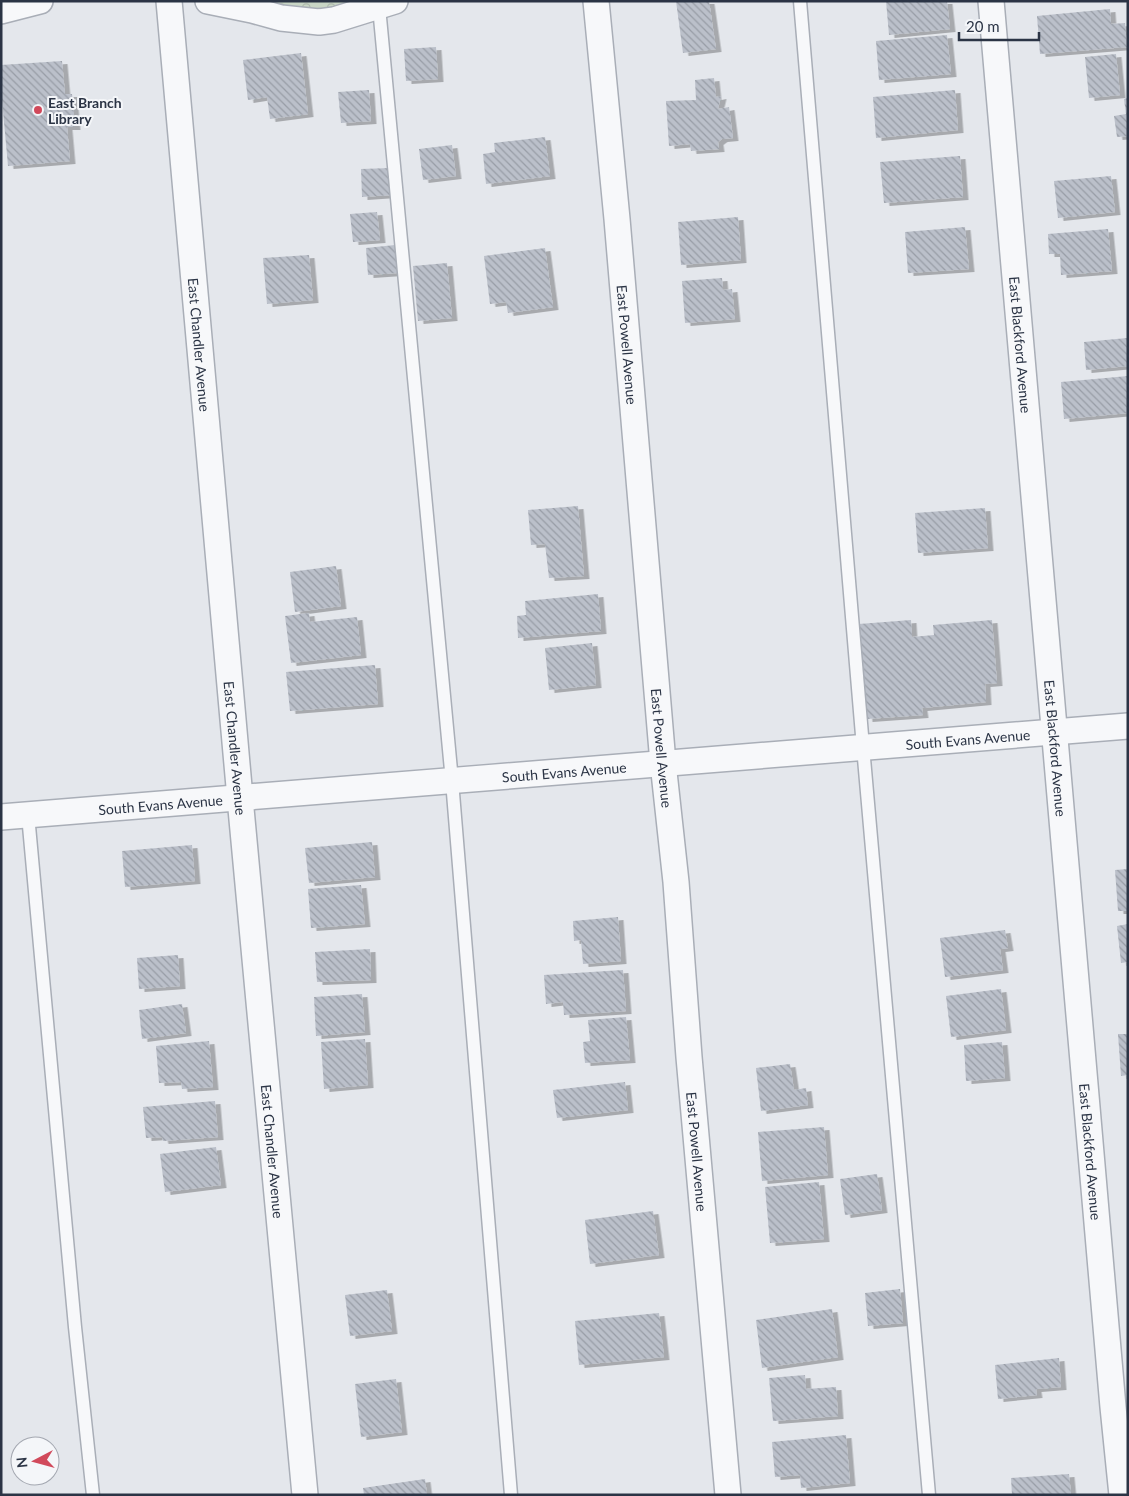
<svg xmlns="http://www.w3.org/2000/svg" width="1129" height="1496" font-family="Lato,sans-serif">
<defs>
<pattern id="park-crowns" width="20" height="18" patternUnits="userSpaceOnUse" patternTransform="scale(1.25)"><rect width="20" height="18" fill="#c9d6c5"/><path d="M2 6a3 3 0 1 1 6 0M12 15a3 3 0 1 1 6 0" fill="none" stroke="#adb8ab"/></pattern>
<pattern id="building-back-hatch" width="6" height="6" patternUnits="userSpaceOnUse" patternTransform="scale(1.25)"><rect width="6" height="6" fill="#bbc0ca"/><path d="M-1 5l2 2M0 0l6 6M5-1l2 2" fill="none" stroke="#989da6"/></pattern>
<filter id="shadow"><feDropShadow dx="5.5" dy="3" stdDeviation="0" flood-color="#0004"/></filter>
</defs>
<rect width="100%" height="100%" fill="#e4e7ec"/>
<path fill="url(#park-crowns)" d="M237,1H357L311,14Z"/>
<path fill="url(#building-back-hatch)" filter="url(#shadow)" d="M676,1H709L716,49L683,53Z
M886,1H947L950,29L889,35Z
M1110,9L1111,24L1125,23L1127,47L1040,54L1037,16Z
M947,35L951,74L879,80L876,41Z
M436,47L438,79L406,81L404,49Z
M301,53L308,114L270,119L267,97L248,100L243,60Z
M1116,54L1120,95L1089,98L1085,57Z
M62,61L65,94H72L75,127H67L70,161L8,166L1,89V65Z
M714,78L716,97L721,96L718,109L729,107L733,138L722,139L718,142L719,149L691,151L690,144L669,146L666,101L696,100L695,80Z
M369,90L371,121L341,123L338,92Z
M955,90L958,130L876,138L873,97Z
M1128,98V136L1117,137L1114,116L1126,114L1124,99Z
M545,137L550,176L486,184L483,154L495,152L494,143Z
M452,145L456,176L423,180L419,149Z
M960,156L963,197L884,203L880,162Z
M390,168L391,195L362,197L361,169Z
M1111,176L1115,212L1058,218L1054,181Z
M377,212L380,240L353,242L350,214Z
M738,217L741,260L681,265L678,222Z
M965,227L969,269L908,273L905,232Z
M1108,229L1112,271L1061,275L1060,254H1049L1048,234Z
M395,245L397,273L368,275L366,248Z
M545,248L553,307L508,313L506,302L490,304L484,256Z
M309,255L313,300L267,304L263,258Z
M447,263L452,318L418,321L413,266Z
M722,278L723,290L732,289L735,319L685,323L682,281Z
M1127,338L1128,366L1086,370L1084,342Z
M1128,376V413L1064,419L1061,382Z
M578,506L584,576L549,578L545,544L531,545L528,510Z
M985,508L988,548L918,553L915,513Z
M336,566L341,606L295,612L290,572Z
M598,594L601,631L518,638L517,616L526,615L525,601Z
M309,613L310,622L357,617L361,655L291,663L285,616Z
M911,620L912,637L934,635L933,625L992,620L997,683L985,684L986,702L922,708L923,715L867,719L859,624Z
M592,643L596,685L549,690L545,648Z
M375,665L378,704L290,711L286,672Z
M372,842L375,877L309,883L305,848Z
M192,845L195,881L125,887L122,851Z
M1128,869V911H1118L1115,870Z
M361,885L365,924L311,928L308,889Z
M618,917L621,961L583,964L581,940L574,941L573,921Z
M1128,924V962L1121,963L1117,926Z
M1005,930L1008,948L1000,949L1003,970L945,977L940,938Z
M370,949L371,980L317,982L315,952Z
M178,955L180,986L139,989L137,958Z
M623,970L626,1011L564,1015L563,1002L546,1004L544,975Z
M1001,989L1006,1030L951,1037L946,996Z
M362,994L365,1032L316,1036L314,997Z
M182,1004L186,1033L142,1039L139,1010Z
M626,1017L630,1060L585,1063L583,1042L590,1041L588,1020Z
M1118,1034H1128V1075L1121,1076Z
M365,1039L368,1085L324,1089L321,1042Z
M209,1041L213,1087L182,1089L181,1082L159,1083L156,1046Z
M1002,1042L1005,1078L966,1081L964,1045Z
M790,1064L794,1090L806,1088L808,1105L761,1111L756,1068Z
M625,1082L628,1110L557,1118L553,1090Z
M215,1101L218,1137L163,1141L162,1137L146,1138L143,1107Z
M824,1127L828,1175L762,1181L758,1132Z
M216,1147L221,1185L165,1192L160,1154Z
M877,1174L882,1210L845,1215L840,1179Z
M819,1182L824,1239L770,1243L765,1187Z
M653,1211L659,1255L590,1264L585,1220Z
M900,1289L903,1323L868,1326L865,1293Z
M387,1290L392,1331L350,1336L345,1295Z
M832,1309L838,1357L762,1368L756,1320Z
M659,1313L664,1357L579,1365L575,1321Z
M1059,1358L1061,1387L1036,1389L1037,1395L998,1399L995,1365Z
M805,1375L806,1389L836,1387L838,1416L773,1421L769,1378Z
M396,1379L402,1432L361,1437L355,1384Z
M846,1435L850,1483L801,1488L800,1475L775,1477L772,1442Z
M1069,1474L1071,1495H1012L1011,1478Z
M425,1479L427,1495H364L363,1488Z"/>
<g fill="none" stroke-linecap="round" stroke-linejoin="round">
<defs>
<path id="service" d="M800,1L863,747L929,1495
M379,7L452,781L511,1495
M28,815L75,1327L93,1495"/>
<g id="minor">
<path id="s1" d="M169,1L240,798L305,1495"/>
<path d="M208,1L252,10L281,18L319,22L334,20L395,1"/>
<path id="s2" d="M596,1L617,219L663,763L676,882L689,1057L728,1495"/>
<path id="s3" d="M991,1L1113,1407L1122,1495"/>
<path d="M1,11L40,1"/>
<path id="s4" d="M1,817L1128,726"/>
</g>
</defs>
<use href="#service" stroke="#a9aeb7" stroke-width="15"/>
<use href="#minor" stroke="#a9aeb7" stroke-width="28"/>
<use href="#service" stroke="#f7f8fa" stroke-width="12"/>
<use href="#minor" stroke="#f7f8fa" stroke-width="25"/>
</g>
<circle fill="#d1495b" stroke="#f4f6f9" stroke-width="2" cx="38" cy="110" r="5"/>
<g text-anchor="middle" dominant-baseline="central" stroke-width="4" stroke-linejoin="round" paint-order="stroke">
<g font-size="14" font-weight="bold" fill="#2b3445" stroke="#f4f6f9" text-anchor="start">
<text x="48" y="102">East Branch<tspan x="48" dy="16">Library</tspan></text>
</g>
<g font-size="14" fill="#2b3445" stroke="#f4f6f9">
<text stroke="none"><textPath href="#s2" startOffset="345">East Powell Avenue</textPath></text>
<text stroke="none"><textPath href="#s1" startOffset="345">East Chandler Avenue</textPath></text>
<text stroke="none"><textPath href="#s3" startOffset="345">East Blackford Avenue</textPath></text>
<text stroke="none"><textPath href="#s4" startOffset="970">South Evans Avenue</textPath></text>
<text stroke="none"><textPath href="#s1" startOffset="750">East Chandler Avenue</textPath></text>
<text stroke="none"><textPath href="#s2" startOffset="750">East Powell Avenue</textPath></text>
<text stroke="none"><textPath href="#s3" startOffset="750">East Blackford Avenue</textPath></text>
<text stroke="none"><textPath href="#s4" startOffset="565">South Evans Avenue</textPath></text>
<text stroke="none"><textPath href="#s4" startOffset="160">South Evans Avenue</textPath></text>
<text stroke="none"><textPath href="#s1" startOffset="1155">East Chandler Avenue</textPath></text>
<text stroke="none"><textPath href="#s2" startOffset="1155">East Powell Avenue</textPath></text>
<text stroke="none"><textPath href="#s3" startOffset="1155">East Blackford Avenue</textPath></text>
</g>
</g>
<rect width="1129" height="1496" fill="none" stroke="#2b3445" stroke-width="5"/>
<g transform="translate(35 1461) rotate(264)"><circle r="24" fill="#f4f6f9" stroke="#a4a8b1"/>
<path d="M0-4L9 19L0 12L-9 19Z" fill="#d1495b"/>
<text y="-8" font-size="14" font-weight="bold" text-anchor="middle" fill="#2b3445">N</text>
</g>
<path d="M959 32v8h80v-8" fill="none" stroke="#2b3445" stroke-width="2.5"/>
<text x="966" y="32" font-size="15" fill="#2b3445" stroke="#f4f6f9" stroke-width="4" paint-order="stroke">20 m</text>
</svg>
